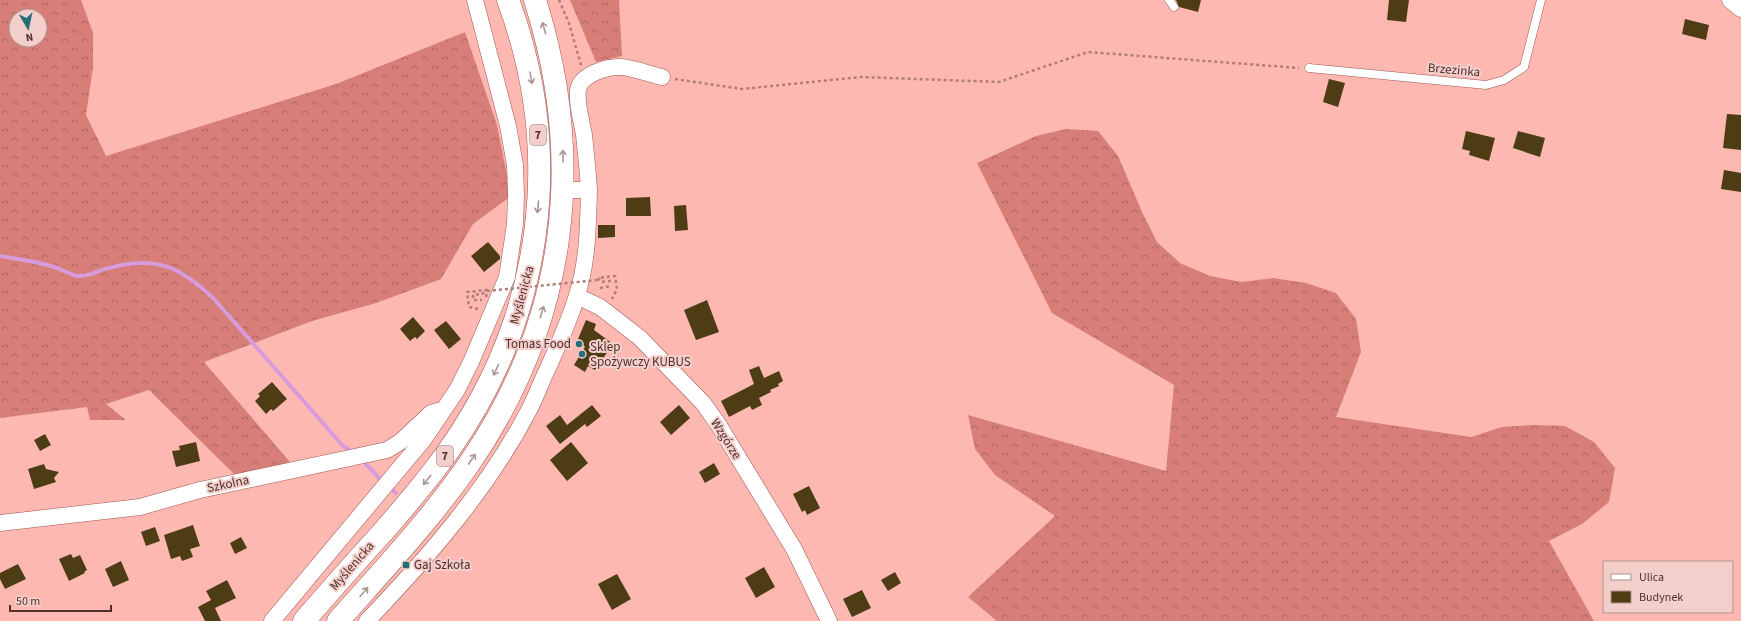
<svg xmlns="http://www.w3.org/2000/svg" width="1741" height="621" font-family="'Source Sans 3',sans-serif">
<defs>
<pattern id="forest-crowns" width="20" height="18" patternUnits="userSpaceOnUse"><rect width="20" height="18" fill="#d77e78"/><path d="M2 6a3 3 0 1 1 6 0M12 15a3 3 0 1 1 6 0" fill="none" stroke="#b16863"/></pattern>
</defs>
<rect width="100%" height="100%" fill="#fdb8b2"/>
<path fill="url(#forest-crowns)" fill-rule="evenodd" d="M0,0H81L93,33V67L86,115L106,156L336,84L465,32L497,125L511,196L473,224L441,279L376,303L312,321L204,362L290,462L237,477L149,390L106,404L126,420H90L87,407L0,418ZM16,16H40V40H16Z
M570,0H619L622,56L596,62Z
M1066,129L1098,131L1118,156L1143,214L1157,242L1180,263L1210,276L1241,282L1273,278L1306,283L1336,293L1356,319L1361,352L1336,417L1471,437L1502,427L1533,425L1565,426L1594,442L1615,468L1609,502L1582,524L1549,541L1594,621H997L968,597L1055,516L995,475L975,449L968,415L1166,471L1174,385L1052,313L977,163L1036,136Z"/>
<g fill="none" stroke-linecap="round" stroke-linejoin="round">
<path stroke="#d79adb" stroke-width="4" d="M0,256C17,259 35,261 51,266C60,268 68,274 77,276C89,277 98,270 109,268C156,255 181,267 214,299L343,446L353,452
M363,461L383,482
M390,488L396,493"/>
</g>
<path fill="#4e3c14" d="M1176,0H1201L1198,12L1179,7Z
M1389,0H1409L1406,22L1387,20Z
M1685,19L1709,25L1706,40L1682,34Z
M1329,79L1345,83L1338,107L1323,102Z
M1727,114L1741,115V150L1723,148Z
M1466,131L1495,138L1489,161L1469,155L1470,151L1462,149Z
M1518,131L1545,138L1540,157L1513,148Z
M1724,170L1741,173V192L1721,189Z
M650,197L651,216H626V198Z
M686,205L688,230L675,231L674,206Z
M598,225H615V237L598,238Z
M488,242L500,256V259L484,272L471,256Z
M707,300L719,332L696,340L684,310Z
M413,317L425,331L417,339L415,337L410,341L400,329Z
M586,320L596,324L594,330L613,344L595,370L588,366L585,372L574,365L585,347L578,339Z
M446,321L461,339L449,349L434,330Z
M759,366L764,378L779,371L783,381L778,384L779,386L770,390L771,392L759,398L762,405L752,410L750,406L729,417L721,401L754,384L749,370Z
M272,382L287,399L273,411L271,409L266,414L255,401L260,396L258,394Z
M592,405L601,416L587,427L585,424L560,444L546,426L560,415L567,425Z
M679,405L690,418L671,435L660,422Z
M45,434L51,445L40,451L34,440Z
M196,442L200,461L176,467L172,451L180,450L179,446Z
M571,442L588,463L567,481L550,460Z
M714,463L720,474L705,483L699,472Z
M44,464L46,469L59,472L54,478L56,482L34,489L28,469Z
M809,486L820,508L807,515L805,510L802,512L793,494Z
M193,525L200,546L190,549L193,557L182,561L180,556L171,559L164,535Z
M155,527L160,541L146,546L141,532Z
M241,537L247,548L235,554L230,543Z
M71,554L73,558L80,555L87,570L84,572L85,573L69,581L59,559Z
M121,561L129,580L113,587L105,569Z
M18,564L26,579L5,589L0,579V573Z
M764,567L775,587L756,598L745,578Z
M895,572L901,583L888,591L881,580Z
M617,574L631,599L612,610L598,584Z
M227,580L236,598L215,608L221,621H205L198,607L211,600L206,591Z
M862,590L871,608L852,617L843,599Z"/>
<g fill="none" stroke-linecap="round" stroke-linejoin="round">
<defs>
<path id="lane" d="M1169,0L1174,7
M1309,68L1486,85L1504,80L1524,67L1541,0"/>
<path id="street" d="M1730,0L1741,9
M589,190C588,172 586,154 584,135C582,123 576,102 578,90C580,75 607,66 621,67C634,68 649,74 662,77
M577,296L600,307L640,338L703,403L718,424L794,549L829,621
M0,523L140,507L200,490L387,450L400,442L431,413L437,411L441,412
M272,621L424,439L457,390L471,362L507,277L515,224L516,195L515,165L508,126L475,0
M367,621C428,557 488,489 529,410C536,397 541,382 548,368C558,345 570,320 577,295C588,261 588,225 589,190H563"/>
<path id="highway" d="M304,621C330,591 356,561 383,532C406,505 429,479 449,450C543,316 565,154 508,0
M338,621C384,569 432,518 471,461C567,320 586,161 535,0"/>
</defs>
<use href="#lane" stroke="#a25651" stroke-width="9"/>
<use href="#street" stroke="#a25651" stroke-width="17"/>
<use href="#highway" stroke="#a25651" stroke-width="23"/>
<path stroke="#b27c78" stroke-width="2.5" stroke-dasharray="3 3" stroke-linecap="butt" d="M559,0L569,23L581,65
M675,79L742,89L861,77L999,82L1088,52L1299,68
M611,281L601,282L598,278L615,276L617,289L612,299
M600,288L611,286
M478,309L469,307L467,292L487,290L482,294L473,295V300H482"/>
<use href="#lane" stroke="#fff" stroke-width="8"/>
<use href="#street" stroke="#fff" stroke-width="16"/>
<use href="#highway" stroke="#fff" stroke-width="22"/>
<path stroke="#b27c78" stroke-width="2.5" stroke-dasharray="3 3" stroke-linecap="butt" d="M487,291L598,280
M486,294L487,299"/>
</g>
<defs><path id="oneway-shaft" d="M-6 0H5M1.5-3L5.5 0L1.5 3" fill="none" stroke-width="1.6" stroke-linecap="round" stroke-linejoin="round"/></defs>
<g stroke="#a89796">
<use href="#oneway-shaft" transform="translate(544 28) rotate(-106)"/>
<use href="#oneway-shaft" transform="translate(531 78) rotate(80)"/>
<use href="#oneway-shaft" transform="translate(563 156) rotate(-91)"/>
<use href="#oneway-shaft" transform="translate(538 207) rotate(95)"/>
<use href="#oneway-shaft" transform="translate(542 312) rotate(-73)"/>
<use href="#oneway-shaft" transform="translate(496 370) rotate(115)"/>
<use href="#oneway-shaft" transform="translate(472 459) rotate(-56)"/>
<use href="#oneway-shaft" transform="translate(427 480) rotate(129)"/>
<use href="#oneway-shaft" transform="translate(364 592) rotate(-49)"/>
</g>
<g fill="#256f76" stroke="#f3cfcc" stroke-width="1.5">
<circle cx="579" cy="344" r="4"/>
<circle cx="582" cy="354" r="4"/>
<rect x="402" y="561" width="8" height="8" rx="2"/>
</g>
<g text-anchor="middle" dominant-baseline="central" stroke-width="4" stroke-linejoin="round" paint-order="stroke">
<g fill="#f3cfcc" stroke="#825f5d" stroke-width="1">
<rect x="530" y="125" width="16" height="20" rx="3"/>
<rect x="437" y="446" width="16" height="20" rx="3"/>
</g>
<g font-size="12" font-weight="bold" fill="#522f2d">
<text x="538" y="135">7</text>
<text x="445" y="456">7</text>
</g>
<g font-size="13" fill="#522f2d" stroke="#f3cfcc">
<text transform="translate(1454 70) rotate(5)">Brzezinka</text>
<text transform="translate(522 295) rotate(-75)">Myślenicka</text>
<text transform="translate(726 439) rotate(58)">Wzgórze</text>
<text transform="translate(228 484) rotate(-12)">Szkolna</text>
<text transform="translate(352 566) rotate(-49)">Myślenicka</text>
</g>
<g font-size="13" fill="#522f2d" stroke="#f3cfcc" text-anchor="start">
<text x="571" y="344" text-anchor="end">Tomas Food</text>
<text x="590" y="347">Sklep<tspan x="590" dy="15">Spożywczy KUBUS</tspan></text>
<text x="414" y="565">Gaj Szkoła</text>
</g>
</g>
<rect x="1603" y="561" width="130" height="52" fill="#f3cfcc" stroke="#b38f8c"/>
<rect x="1611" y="574" width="20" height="6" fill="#ffffff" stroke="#b38f8c"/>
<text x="1639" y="581" font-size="12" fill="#522f2d">Ulica</text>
<rect x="1611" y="591" width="20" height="12" fill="#4e3c14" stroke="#b38f8c"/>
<text x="1639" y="601" font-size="12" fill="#522f2d">Budynek</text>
<g transform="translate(28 28) rotate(171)"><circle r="19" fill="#f3cfcc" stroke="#b38f8c"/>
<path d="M0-3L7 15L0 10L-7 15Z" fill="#256f76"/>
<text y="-6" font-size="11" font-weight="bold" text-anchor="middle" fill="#522f2d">N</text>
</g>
<path d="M10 605v6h101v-6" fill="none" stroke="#522f2d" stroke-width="2"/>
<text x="16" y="605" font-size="12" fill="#522f2d" stroke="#f3cfcc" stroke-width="3" paint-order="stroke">50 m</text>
</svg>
